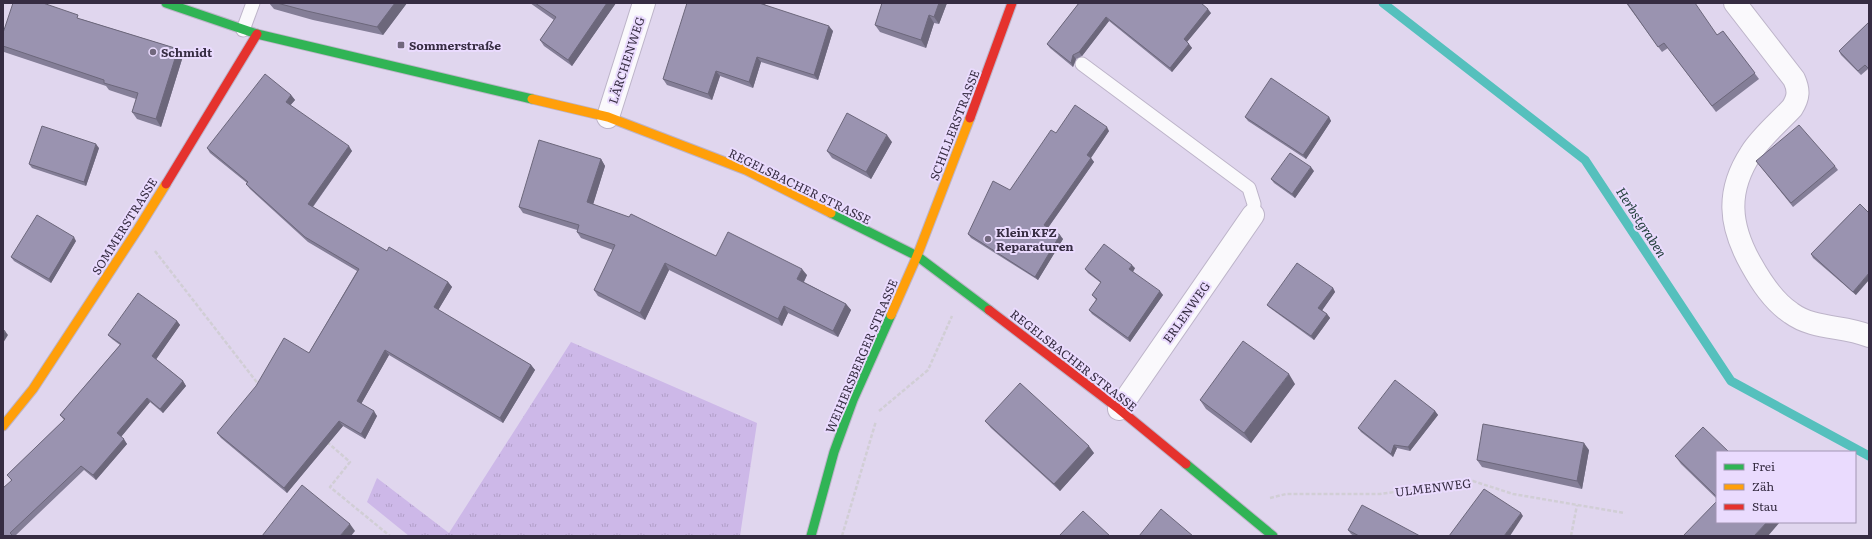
<svg xmlns="http://www.w3.org/2000/svg" width="1872" height="539" font-family="Literata,serif">
<defs>
<pattern id="grass-tufts" width="24" height="20" patternUnits="userSpaceOnUse"><rect width="24" height="20" fill="#cdb8e8"/><path d="M3 7l-1-3M5 7V3M7 7l1-3M15 17l-1-3M17 17v-4M19 17l1-3" fill="none" stroke="#b19ec8"/></pattern>
</defs>
<rect width="100%" height="100%" fill="#e0d6ee"/>
<path fill="url(#grass-tufts)" d="M571,342L757,423L740,536H409L367,502L377,478L449,533Z"/>
<g fill="none" stroke-linecap="round" stroke-linejoin="round">
<path stroke="#55c0bd" stroke-width="9" d="M1383,3L1585,160L1731,381L1869,456"/>
<defs>
<path id="lane" d="M243,30L253,3
M1082,64L1249,188L1254,204L1253,215"/>
<path id="street" d="M1735,3L1794,79C1799,90 1799,97 1792,108C1779,122 1761,137 1751,153C1726,191 1729,225 1751,264C1761,282 1773,301 1791,313C1814,330 1844,325 1869,336
M608,117L644,3
M1119,409L1253,215"/>
<path id="fast" d="M166,3L257,34L532,99
M831,213L917,256L989,310
M1186,464L1273,536
M811,536L834,452L853,400L891,315"/>
<path id="slow" d="M532,99L608,117L746,170L831,213
M891,315L917,256L970,118
M3,426L33,389L138,229L166,184"/>
<path id="jam" d="M970,118L1012,3
M166,184L257,34
M989,310L1119,409L1186,464"/>
</defs>
<use href="#lane" stroke="#bdb4c9" stroke-width="15"/>
<use href="#street" stroke="#bdb4c9" stroke-width="24"/>
<use href="#fast" stroke="#bdb4c9" stroke-width="11"/>
<use href="#slow" stroke="#bdb4c9" stroke-width="11"/>
<use href="#jam" stroke="#bdb4c9" stroke-width="11"/>
<path stroke="#d1ced5" stroke-width="2.5" stroke-dasharray="4 2" stroke-linecap="butt" d="M155,251L259,385
M879,411L928,370L952,316
M327,442L350,462L330,487L390,536
M1270,498L1286,494H1380L1473,481L1513,494L1625,513
M842,536L876,421
M1571,536L1577,505"/>
<use href="#lane" stroke="#faf9fc" stroke-width="13"/>
<use href="#street" stroke="#faf9fc" stroke-width="22"/>
<use href="#fast" stroke="#30b455" stroke-width="9"/>
<use href="#slow" stroke="#ff9f0a" stroke-width="9"/>
<use href="#jam" stroke="#e5322d" stroke-width="9"/>
</g>
<path fill="#847e97" d="M269,3H407L383,35L313,20L274,9Z
M530,3H616L572,66L544,46L540,40L554,20Z
M947,3L939,24L934,23L926,48L880,32L875,25Z
M1079,3L1211,13L1187,42L1192,48L1172,72L1109,21L1082,56L1076,59L1073,67L1050,48L1047,44Z
M1626,3L1717,35L1723,31L1759,79L1716,112L1668,48L1662,52Z
M765,5L833,31L818,80L761,62L753,88L720,76L712,100L667,85L663,79Z
M81,19L178,49L183,56L161,127L137,119L132,112L136,99L109,90L106,86L4,52L3,50V33Z
M1869,22V70L1868,69L1861,75L1841,55L1839,51Z
M291,95L295,100L290,105L352,151L313,207L387,251L448,282L452,287L438,310L531,365L535,370L503,423L389,355L361,404L377,416L365,439L343,426L287,493L221,438L217,433L309,353L357,271L308,242L250,189L246,184L247,183L210,153L207,148Z
M1245,117H1329L1331,121L1306,159L1248,121Z
M1109,131L1091,158L1094,162L1048,228L1063,239L1038,280L971,238L968,234L1010,190L1056,133Z
M892,142L871,179L832,158L827,151Z
M99,148L86,186L32,168L29,164Z
M601,159L605,166L593,204L716,256L807,275L804,282L846,304L851,310L838,337L788,313L782,326L669,270L645,320L598,296L594,290L613,250L581,238L577,232V230L523,213L519,207Z
M1756,161L1835,166L1838,170L1793,207Z
M1314,171L1295,198L1274,183L1271,179Z
M1860,204L1856,295L1813,258L1811,254Z
M76,241L51,283L14,261L11,257Z
M1135,268L1133,272L1163,295L1130,342L1092,314L1089,310L1096,300L1092,295L1101,283L1088,273L1085,269Z
M1333,288L1335,292L1322,310L1327,314L1330,318L1314,340L1270,308L1267,305Z
M177,321L180,325L156,359L183,381L186,386L163,413L150,402L121,437L127,444L96,480L84,470L15,536H3L11,480L7,475L64,420L60,415L120,345L112,339L108,335Z
M1295,384L1251,443L1206,409L1200,400Z
M1435,411L1438,415L1410,451L1397,448L1393,457L1361,432L1358,428Z
M985,421L1094,453L1060,491L991,428Z
M1589,450L1582,489L1482,467L1477,460Z
M1717,452V499L1681,464L1675,456Z
M1348,530L1420,536H1354L1351,534Z"/>
<path fill="#6c677b" d="M395,3H407L383,35L377,27Z
M607,3H616L572,66L568,60Z
M759,3H766L763,9Z
M939,3H947L939,24L934,17Z
M1208,9L1211,13L1186,43L1184,39Z
M929,15L934,23L926,48L921,40Z
M1106,17L1109,21L1082,56L1079,52Z
M829,26L833,31L818,80L814,75Z
M1189,44L1192,48L1172,72L1170,68Z
M178,49L183,56L161,127L156,119Z
M1073,55L1076,59L1073,67L1071,63Z
M757,57L761,62L753,88L749,82Z
M716,71L720,76L712,100L708,94Z
M291,95L295,100L289,107L286,102Z
M1329,117L1331,121L1306,159L1303,155Z
M1107,127L1109,131L1090,159L1087,155Z
M887,135L892,142L871,179L866,172Z
M96,144L99,148L86,186L84,182Z
M349,146L352,151L311,209L308,204Z
M1091,158L1094,162L1047,229L1044,225Z
M601,159L605,166L592,208L587,202Z
M1311,167L1314,171L1295,198L1292,194Z
M1060,235L1063,239L1038,280L1035,277Z
M74,237L76,241L51,283L49,279Z
M665,263L669,270L645,320L640,313Z
M1132,265L1135,268L1132,273L1129,269Z
M802,269L807,275L802,285L797,279Z
M1869,273V280L1856,295L1853,292Z
M448,282L452,287L437,312L434,307Z
M1333,288L1335,292L1321,312L1318,308Z
M1160,291L1163,295L1130,342L1128,338Z
M846,304L851,310L838,337L833,331Z
M784,306L788,313L782,326L778,319Z
M1327,314L1330,318L1314,340L1311,336Z
M177,321L180,325L155,361L152,356Z
M5,331L8,335L3,343V335Z
M385,350L389,355L360,406L357,401Z
M531,365L535,370L503,423L500,418Z
M1289,374L1295,384L1251,443L1244,433Z
M183,381L186,386L163,413L160,409Z
M147,398L150,402L120,438L117,433Z
M374,411L377,416L365,439L361,434Z
M1435,411L1438,415L1410,451L1408,447Z
M339,421L343,426L287,493L284,488Z
M124,439L127,444L96,480L93,475Z
M1584,443L1589,450L1582,489L1577,481Z
M1394,445L1397,448L1393,457L1391,454Z
M1089,446L1094,453L1060,491L1054,484Z
M1521,513L1523,516L1510,536H1504Z
M1767,522H1780L1768,536H1754Z
M350,524L355,531L351,536H340Z"/>
<path fill="#9a93b0" stroke="#6c677b" d="M13,3H43L78,15L77,18L178,49L156,119L132,112L138,93L104,83V80L3,46V33Z
M277,3H395L377,27L307,11Z
M535,3H607L568,60L540,40L556,17Z
M687,3H759L829,26L814,75L757,57L749,82L716,71L708,94L663,79Z
M882,3H939L934,17L929,15L921,40L875,25Z
M1079,3H1201L1208,9L1184,39L1189,44L1170,68L1106,17L1079,52L1073,55L1071,63L1047,44Z
M1627,3H1695L1717,35L1723,31L1755,73L1712,106L1664,43L1658,47Z
M1869,22V69L1865,65L1858,71L1839,51Z
M265,74L291,95L286,102L349,146L308,204L387,251L389,247L448,282L434,307L531,365L500,418L385,350L357,401L374,411L361,434L339,421L284,488L217,433L256,386L284,338L309,353L359,269L305,237L246,184L248,182L207,148Z
M1271,78L1329,117L1303,155L1245,117Z
M1075,105L1107,127L1087,155L1091,158L1044,225L1060,235L1035,277L968,234L993,181L1010,190L1051,130L1056,133Z
M847,113L887,135L866,172L827,151Z
M1799,125L1835,166L1791,203L1756,161Z
M42,126L96,144L84,182L29,164Z
M539,140L601,159L587,202L629,217L631,214L716,256L728,232L802,269L797,279L846,304L833,331L784,306L778,319L665,263L640,313L594,290L615,245L577,232L579,225L519,207Z
M1290,153L1311,167L1292,194L1271,179Z
M1860,204L1869,213V273L1853,292L1811,254Z
M37,215L74,237L49,279L11,257Z
M1104,244L1132,265L1129,269L1160,291L1128,338L1089,310L1097,299L1092,295L1101,282L1085,269Z
M1297,263L1333,288L1318,308L1327,314L1311,336L1267,305Z
M138,293L177,321L152,356L183,381L160,409L147,398L117,433L124,439L93,475L81,466L10,533L13,536H3V488L12,480L7,475L65,419L60,415L121,344L108,335Z
M3,330L5,331L3,335Z
M1243,341L1289,374L1244,433L1200,400Z
M1395,380L1435,411L1408,447L1394,445L1391,454L1358,428Z
M1020,383L1089,446L1054,484L985,421Z
M1483,424L1584,443L1577,481L1477,460Z
M1703,427L1729,452H1717V497L1675,456Z
M302,485L350,524L340,536H262Z
M1484,489L1521,513L1504,536H1449Z
M1717,501V522H1767L1754,536H1683Z
M1362,505L1420,536H1359L1348,530Z
M1161,509L1193,536H1139Z
M1083,511L1110,536H1059Z"/>
<g fill="#72687e" stroke="#eadbfe" stroke-width="1.5">
<rect x="397" y="41" width="8" height="8" rx="2"/>
<circle cx="153" cy="52" r="4"/>
<circle cx="988" cy="239" r="4"/>
</g>
<g text-anchor="middle" dominant-baseline="central" stroke-width="4" stroke-linejoin="round" paint-order="stroke">
<g font-size="12" font-weight="bold" fill="#362c42" stroke="#eadbfe" text-anchor="start">
<text x="409" y="45">Sommerstraße</text>
<text x="161" y="52">Schmidt</text>
<text x="996" y="232">Klein KFZ<tspan x="996" dy="14">Reparaturen</tspan></text>
</g>
<g font-size="12" fill="#362c42" stroke="#eadbfe">
<text transform="translate(626 60) rotate(-72)">LÄRCHENWEG</text>
<text transform="translate(954 125) rotate(-69)">SCHILLERSTRASSE</text>
<text transform="translate(800 186) rotate(26)">REGELSBACHER STRASSE</text>
<text transform="translate(124 226) rotate(-58)">SOMMERSTRASSE</text>
<text transform="translate(1186 312) rotate(-55)">ERLENWEG</text>
<text transform="translate(861 356) rotate(-67)">WEIHERSBERGER STRASSE</text>
<text transform="translate(1074 360) rotate(38)">REGELSBACHER STRASSE</text>
<text transform="translate(1433 487) rotate(-7)">ULMENWEG</text>
</g>
<g font-size="13" font-style="italic" fill="#213e3a" stroke="#eadbfe">
<text transform="translate(1642 222) rotate(57)">Herbstgraben</text>
</g>
</g>
<rect width="1872" height="539" fill="none" stroke="#362c42" stroke-width="8"/>
<rect x="1716" y="451" width="140" height="72" fill="#eadbfe" stroke="#a295b3"/>
<rect x="1724" y="464" width="20" height="6" fill="#30b455" stroke="#a295b3"/>
<text x="1752" y="471" font-size="12" fill="#362c42">Frei</text>
<rect x="1724" y="484" width="20" height="6" fill="#ff9f0a" stroke="#a295b3"/>
<text x="1752" y="491" font-size="12" fill="#362c42">Zäh</text>
<rect x="1724" y="504" width="20" height="6" fill="#e5322d" stroke="#a295b3"/>
<text x="1752" y="511" font-size="12" fill="#362c42">Stau</text>
</svg>
